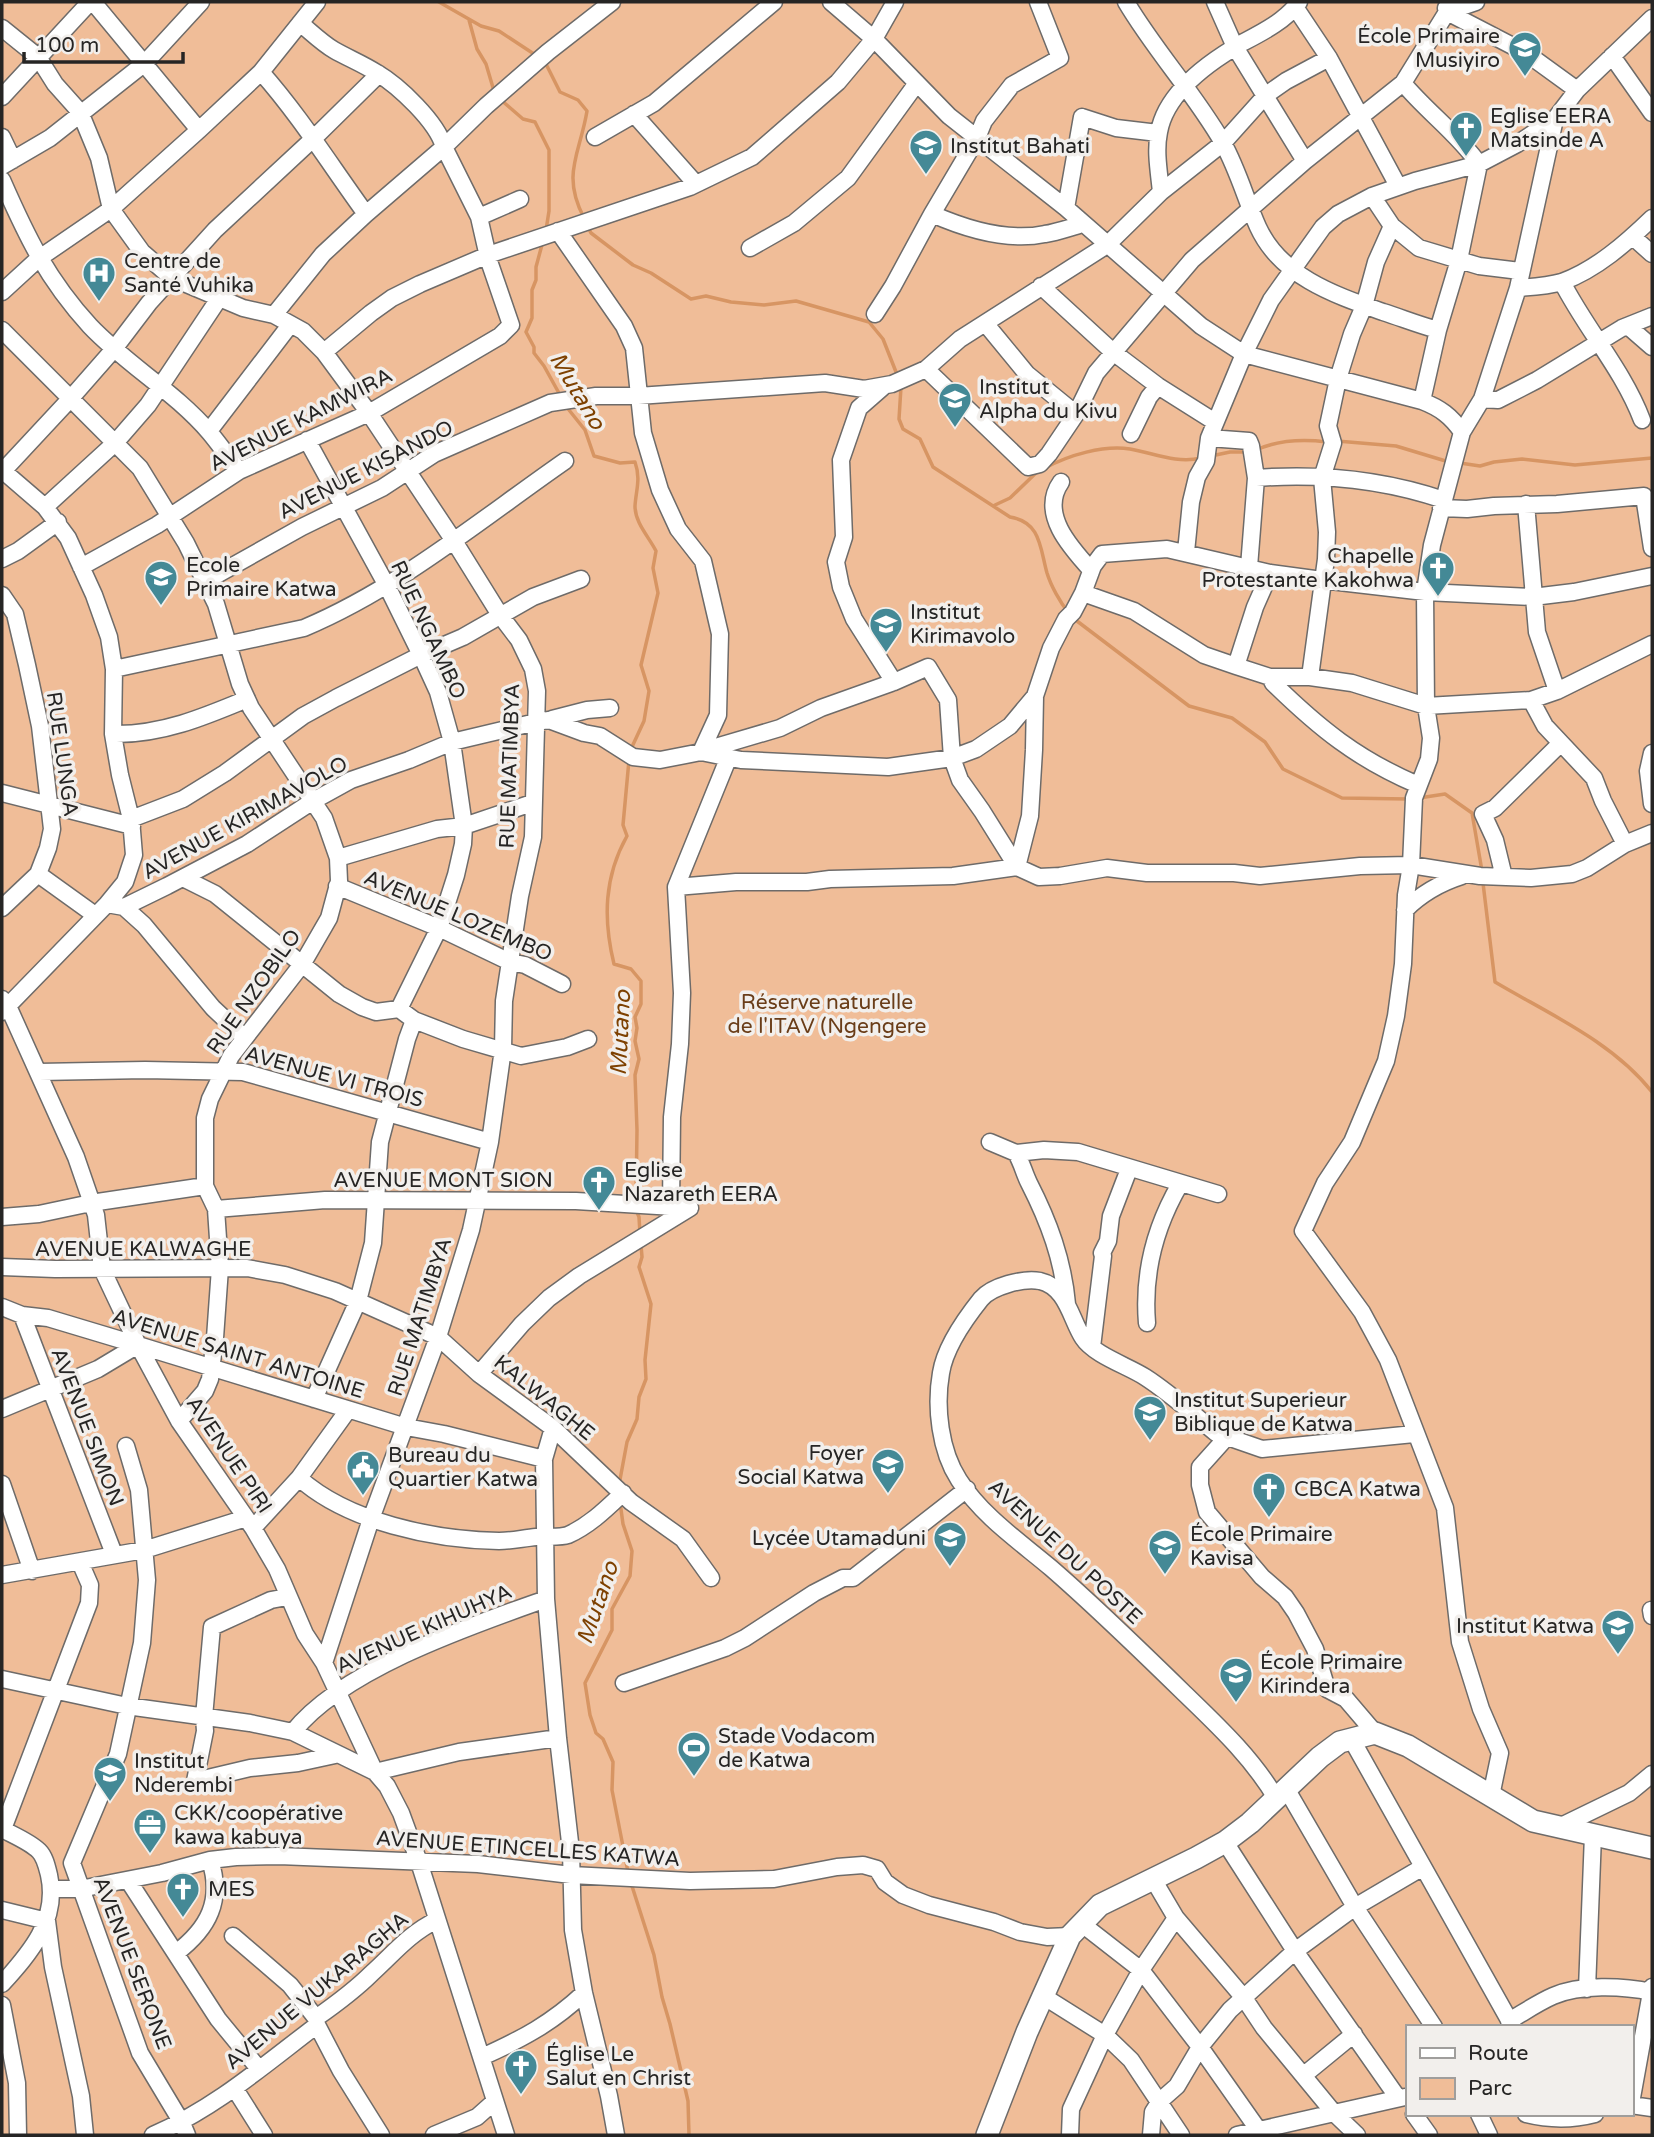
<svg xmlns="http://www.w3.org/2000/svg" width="1654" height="2137" font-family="'Varela Round',sans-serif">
<rect width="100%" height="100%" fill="#e5e1df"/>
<path fill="#f0bd98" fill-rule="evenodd" d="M2,2H1652V2135H2ZM1407,2027H1631V2114H1407Z"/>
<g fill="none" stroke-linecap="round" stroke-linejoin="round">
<path stroke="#d79563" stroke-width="3.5" d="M439,2L481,26L499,31L537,56
M469,20L477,49L486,64L494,91
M544,60L560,92L578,100L587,111C580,154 561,174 584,218
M501,100L523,119L535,122L549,150V211L546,230
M587,225L591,233L633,265L651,273L691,299L706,296L731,302L764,305L796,301L869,322L883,339L898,377
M543,241L536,267V280L532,290V318L526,332L534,347V353L544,366L560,395
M901,387L899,419L903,429L920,439L933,467L1010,517C1041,522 1040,548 1047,573C1051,586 1060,602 1068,612
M565,405L585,430L594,456L620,463L635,462C641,479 636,490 635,506C635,523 649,537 656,551L653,568L658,593L641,665L649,691L644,721L631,749
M1337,441L1396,446L1449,462
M1256,450C1278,440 1303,439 1327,442
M1211,456L1230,452H1249
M1460,463L1480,466L1494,462L1522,459L1575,465L1652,458
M1045,468C1069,455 1103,445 1130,449C1153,453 1177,464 1201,458
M995,505L1010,498L1038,471
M1073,618L1189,706L1232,718L1265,742L1283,769L1342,798L1408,799
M629,760L623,825L627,836C604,877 603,919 614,964L631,969L641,981V1004L635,1017L637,1028L635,1041L639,1059L635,1075L637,1130L636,1199
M1419,798L1445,794L1472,813L1482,871
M1483,883L1495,982C1549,1014 1613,1042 1652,1092
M636,1210L639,1217L640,1234
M619,1485L627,1442L637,1419L639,1397L646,1379L645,1360L651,1304L639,1267L642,1257L641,1245
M620,1502L623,1524L632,1551L630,1576L612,1609V1630L585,1683L590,1715L596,1733L603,1739L613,1762L612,1790L628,1872
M631,1883L654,1955L662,1997L670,2024L688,2101L689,2135"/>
<defs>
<path id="minor" d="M93,2L199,130
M831,2L874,39L949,116L1066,208L1201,326L1244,354L1422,401C1440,408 1451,416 1462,432
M1126,2C1155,51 1195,94 1223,143C1238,170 1246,200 1258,227C1281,277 1335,295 1383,312C1402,318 1419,325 1438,330
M1215,2L1235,47L1305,161
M1295,7L1329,58L1398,186
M1446,8L1447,12L1526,53L1577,90
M2,28L38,57L55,84L80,112L99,158L111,209L142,252L172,278L243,308L274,315L303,331L324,352L369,413L454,541L500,615L519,640L533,669L537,691L533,837L520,896L504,1001L503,1049L490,1142L471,1230L438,1337L371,1519L324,1663L375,1772L459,1752L558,1738
M1612,56L1652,113
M261,72C300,116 331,166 366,214
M1403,83C1427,112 1457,133 1479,164L1459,260L1438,330L1422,401
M2,97L90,2
M634,114L696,184
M2,137L13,160
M595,137L654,103L774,2
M2,166L50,138L145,63L201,2
M2,180C27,237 47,279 90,326C127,365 175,392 210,433C220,445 229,458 239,471
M1161,192C1159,172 1155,151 1159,132C1166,92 1209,62 1242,43C1263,32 1285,21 1299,2
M1372,196L1392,226L1419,248L1479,266L1520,271
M1066,208L1082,117L1116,128L1158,133
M932,214C966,229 1007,242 1045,234C1058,232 1071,227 1083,224
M479,217L520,199
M558,231L624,326L634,348L643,433L660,490L678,529L703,561L720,634L718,715L701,752
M1633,237L1652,254
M750,248L794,223L848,178L917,83
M1562,282C1586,329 1623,370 1642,420
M1041,286L1113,352L1158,386L1215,422
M1518,288C1533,287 1548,286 1562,282C1597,269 1626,243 1652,218
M2,292L38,259L111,209L199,130L261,72L317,2
M875,314L893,286L932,214L977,138L984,121L1012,85L1060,58L1038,2
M274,315L323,254L366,214L444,147L486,106L548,52L612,2
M985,323L1027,374L1076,414
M1629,327L1652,347
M2,330L140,468L186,543L216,604L240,684L251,708L324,818L338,858L339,881L329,918L303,963L231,1056L210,1099L205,1118V1186L216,1209L220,1268L215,1338L210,1379L205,1391L179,1421
M324,352L371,313L392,298L420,284L488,255L690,187L752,157L838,82L874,39L895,2
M926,369L1028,467L1040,464L1049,454L1076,414L1096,373L1192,260L1305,161L1403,83L1447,12L1476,2
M883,387L859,408L841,460L844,537L836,562L841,587L854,619L894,682
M1482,399L1498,400L1537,380L1622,328L1652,316
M209,431L290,325
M1131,434L1149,397L1158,386
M1209,438L1249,441L1251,446L1256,478L1249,567
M307,440L387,586L421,655L438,692L452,742L464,826L463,844L456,875L439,928L399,1009
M2,470L45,507L68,538L94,595L109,637L114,669L113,734L120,775L131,819L134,855L125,882L107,904L2,1012
M3,471L71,398L114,349L149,303L215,230L314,138L379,74
M1256,478C1322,473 1382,479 1444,500
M1061,482C1039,513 1070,547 1091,570
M1526,504L1537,632L1557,691
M45,507L115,443L148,405L218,300
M1441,508L1467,509L1494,506L1557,504L1644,496L1652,548
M1186,552L1191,502L1197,477L1206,461L1209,438L1244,354L1271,300L1323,227L1338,214L1372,196L1415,181L1479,164L1517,144L1555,119
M2,559L18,551L58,522
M81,567L157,525L239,471L369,413L500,336L511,325L489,261L479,217L444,147C437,122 399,86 377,73C363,64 348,58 334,50C322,43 311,32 300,23
M204,582L302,527L382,488L434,454L550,403L596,396H638L825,383L864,389L892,384L926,369L960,339L1107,245L1161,192L1223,143L1266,95L1286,81L1329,58
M1083,593L1134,611L1204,655L1236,666L1270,677H1310L1352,683L1426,706L1531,700L1557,691L1652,644
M2,595L15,614L27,665L40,726L52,829L48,848L38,874L2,908
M1236,666L1255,607L1270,573
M114,669L304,628C399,588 480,520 565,461
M1270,677L1273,683C1319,728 1357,759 1418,785
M1310,677L1326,559L1327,532L1322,478L1333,443L1328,426L1338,379L1352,334L1364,306L1376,262L1392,226
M1531,700L1545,726L1594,778L1603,801L1625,844
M552,719L587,710L610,708
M113,734C161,735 204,717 247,699
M702,751L780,728L821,708L894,682L928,667L948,700L952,758L960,780L982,811L1017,867
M1652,753L1648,771L1652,804
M2,793L132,826
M131,819L183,799L225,773L303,716L336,698L421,655L463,637L533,597L581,579
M338,858L437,829L464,826L532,803
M1017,867L1030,816L1034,750L1035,696L1051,648L1066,619L1073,612L1083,593L1093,566L1102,554L1167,549L1270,573L1322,580L1425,592L1533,597L1574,592L1652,576
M38,874L95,915
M1504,877L1495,840L1483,814L1495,808L1561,743
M183,878L215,894L339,994L362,1007L376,1012L399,1009L414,1020L463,1039L521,1056L567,1047L588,1039
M337,886L439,928L510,962L525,965L562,984
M676,887L736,882H807L830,879L953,876L1017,867L1039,877L1060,876L1107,868L1147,873H1234L1260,876L1360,866L1411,865L1480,876L1531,878L1572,874L1587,868L1625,844L1652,833
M107,904L124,907L167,886L247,844L313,801L351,780L409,760L452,742L536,722L549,720L584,733L600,736L633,757L660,760L701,752L741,760L888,767L952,758L976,749L1010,726L1035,696
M124,907L144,925L213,1008L244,1037
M1405,910C1422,893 1440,883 1462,876
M2,999L8,1006L76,1157L96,1215L102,1269L138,1345L179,1421L253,1528L277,1569L305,1634L324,1663
M39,1072L145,1070L243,1072L490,1142
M990,1142L1016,1153L1044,1150L1078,1152L1218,1194
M1016,1153C1022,1163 1024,1173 1029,1183C1049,1222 1063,1260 1067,1304
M671,1206L672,1117L680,1044L682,993L676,887L728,759
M216,1209L325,1200L576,1201L690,1208
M2,1217L39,1214L91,1203L205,1186
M2,1267L55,1269L247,1268L285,1275L335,1291L438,1337L479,1374L553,1428L631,1502L683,1539L711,1578
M2,1307L22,1315L48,1318L138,1345L406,1427L444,1434L544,1459
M22,1315L114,1554
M1147,1323C1143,1275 1155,1227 1180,1184
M1092,1347L1103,1256L1102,1253L1108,1241L1111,1216L1129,1169
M479,1374L522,1324L549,1298L579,1276L690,1208
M314,1399L358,1301L373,1243L380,1142L407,1039L414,1020
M2,1409L98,1369L138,1345
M553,1428L544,1459L546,1599L558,1738L571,1851L573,1930L584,1993L609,2096L616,2135
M1226,1438L1200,1467V1485L1207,1512L1262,1577L1285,1597L1296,1613L1315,1649L1327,1689L1346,1699L1375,1733
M126,1446L139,1490L147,1580L142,1643L118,1754L72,1863L140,2053L182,2123L187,2135
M299,1478C348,1522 434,1540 499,1541C511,1541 524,1538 536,1537C546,1536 559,1538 568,1535C590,1525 606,1509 623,1493
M2,1484L32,1571
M253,1528L299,1478L348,1410
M2,1575L144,1550L246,1518
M287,1597L271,1600L212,1627L204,1717L205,1731L195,1781L250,1768L298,1763L335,1755
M1651,1610L1652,1616
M2,1679L127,1706L250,1723L293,1732L375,1772L387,1786L401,1813L419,1862L506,2135
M624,1683L725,1648L745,1638L814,1593L843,1578H853L967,1489
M293,1732C343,1669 470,1626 546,1599
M1352,1740L1513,2027
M1287,1790L1355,1907L1434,2027
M1491,1796L1500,1753L1481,1709L1460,1642L1445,1508L1388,1360L1362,1312L1303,1231L1325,1183L1352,1142L1386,1061L1396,1016L1403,964L1406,895L1411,865L1414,798L1429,759L1431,738L1426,706L1425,592L1432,545L1462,432L1482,399L1518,288L1555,119L1577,90L1652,18
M1276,1798C1251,1756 1216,1724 1182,1691C1139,1649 1096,1607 1051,1568C1019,1541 982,1516 959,1480C940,1451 935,1407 941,1373C945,1347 965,1319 981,1299C992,1286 1023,1278 1040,1281C1067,1287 1071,1320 1083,1338C1094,1355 1128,1366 1145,1377C1170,1393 1193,1414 1216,1433L1262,1449L1414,1434
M1561,1826L1629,1793L1652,1774
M2,1829C13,1835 30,1842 39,1851C45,1857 47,1867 49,1875C59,1920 30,1953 2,1984
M3,1829L89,1603L90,1585L80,1562
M1225,1842L1295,1951L1398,2098
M1153,1879L1176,1918L1244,1998L1264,2028L1334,2113L1357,2135
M128,1880L218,2019L259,2069
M52,1889H80L162,1873L210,1860L236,1857L279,1856L478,1864L571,1875L690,1881L774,1879L837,1867L863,1865L877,1869L885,1882L903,1895L929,1905L994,1922L1020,1932L1047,1937L1070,1936
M2,1910L47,1921
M47,1921L53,1967L81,2096L85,2135
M1082,1924L1141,1970L1200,2047L1262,2135
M233,1936L290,1985L316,2018
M176,1953C209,1928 223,1900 210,1860
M1587,1989L1593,1835
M1043,1996L1105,2035L1131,2060L1181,2135
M2,2005L17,2083L18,2135
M1509,2021C1523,2013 1537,2003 1553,1996C1580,1984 1623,1986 1652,1992
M317,2025L341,2071L381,2135
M482,2057C522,2039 552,2023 584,1993
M1304,2075L1354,2034
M235,2089L264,2135
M1631,2103L1652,1987
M1631,2105L1652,2108
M1414,2114L1429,2135
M1479,2114L1489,2135
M1526,2114C1550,2120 1572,2120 1595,2114
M153,2135C215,2108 263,2066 317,2025L316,2018C336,2004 355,1990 372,1973C394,1953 410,1933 437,1920
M434,2135L477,2117L495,2101
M1070,2135L1071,2109L1105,2035L1141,1970L1176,1918
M1151,2135L1153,2112L1160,2101L1177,2086L1200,2047L1230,2010L1295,1951L1355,1907L1423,1867
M1237,2135L1405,2097"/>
<path id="major" d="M987,2135L1027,2032L1070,1936L1100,1905L1196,1858L1225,1842L1250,1823L1320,1757L1340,1742L1375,1733L1408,1746L1533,1821L1652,1848"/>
</defs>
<use href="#minor" stroke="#6e6b69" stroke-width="19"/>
<use href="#major" stroke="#6e6b69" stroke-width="24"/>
<use href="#minor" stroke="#fff" stroke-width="16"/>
<use href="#major" stroke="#fff" stroke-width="21"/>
</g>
<defs>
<symbol id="school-pin" viewBox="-11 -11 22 30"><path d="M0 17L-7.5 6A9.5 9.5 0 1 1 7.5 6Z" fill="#448996" stroke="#f2efec"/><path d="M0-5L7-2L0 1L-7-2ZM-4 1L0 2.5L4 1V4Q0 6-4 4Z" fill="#fff"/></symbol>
<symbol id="church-pin" viewBox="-11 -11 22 30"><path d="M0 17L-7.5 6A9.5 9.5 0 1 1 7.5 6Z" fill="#448996" stroke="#f2efec"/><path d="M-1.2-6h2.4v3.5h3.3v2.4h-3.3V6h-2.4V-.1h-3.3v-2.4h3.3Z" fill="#fff"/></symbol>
<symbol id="hospital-pin" viewBox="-11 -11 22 30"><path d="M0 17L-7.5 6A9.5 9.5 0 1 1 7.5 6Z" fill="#448996" stroke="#f2efec"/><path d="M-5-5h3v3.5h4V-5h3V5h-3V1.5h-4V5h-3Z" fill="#fff"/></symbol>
<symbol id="civic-pin" viewBox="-11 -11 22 30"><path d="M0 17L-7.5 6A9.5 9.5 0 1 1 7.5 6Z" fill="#448996" stroke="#f2efec"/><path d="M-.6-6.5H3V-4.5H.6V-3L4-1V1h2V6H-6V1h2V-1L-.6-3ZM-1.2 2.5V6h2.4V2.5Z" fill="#fff"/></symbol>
<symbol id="stadium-pin" viewBox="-11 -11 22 30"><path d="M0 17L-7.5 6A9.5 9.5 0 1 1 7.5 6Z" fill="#448996" stroke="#f2efec"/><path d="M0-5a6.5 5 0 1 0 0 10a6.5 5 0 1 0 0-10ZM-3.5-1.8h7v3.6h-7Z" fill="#fff"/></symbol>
<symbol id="office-pin" viewBox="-11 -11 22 30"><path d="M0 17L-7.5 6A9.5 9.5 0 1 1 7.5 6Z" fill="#448996" stroke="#f2efec"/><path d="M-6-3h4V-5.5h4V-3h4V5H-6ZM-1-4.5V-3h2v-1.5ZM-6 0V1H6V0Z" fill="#fff"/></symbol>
</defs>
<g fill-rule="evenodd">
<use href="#school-pin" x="1506" y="29" width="38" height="52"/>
<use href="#church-pin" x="1447" y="109" width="38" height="52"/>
<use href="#school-pin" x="907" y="127" width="38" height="52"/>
<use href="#hospital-pin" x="80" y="254" width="38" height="52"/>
<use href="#school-pin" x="936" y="380" width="38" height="52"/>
<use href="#church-pin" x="1419" y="549" width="38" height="52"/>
<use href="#school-pin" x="142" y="558" width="38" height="52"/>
<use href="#school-pin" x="867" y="605" width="38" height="52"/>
<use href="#church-pin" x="580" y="1163" width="38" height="52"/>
<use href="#school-pin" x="1131" y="1393" width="38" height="52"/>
<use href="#school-pin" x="869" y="1446" width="38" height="52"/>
<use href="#civic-pin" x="344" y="1448" width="38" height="52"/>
<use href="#church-pin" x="1250" y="1470" width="38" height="52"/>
<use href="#school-pin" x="931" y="1519" width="38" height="52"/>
<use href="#school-pin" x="1146" y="1527" width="38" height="52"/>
<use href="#school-pin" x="1599" y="1607" width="38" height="52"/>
<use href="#school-pin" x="1217" y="1655" width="38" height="52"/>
<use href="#stadium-pin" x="675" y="1729" width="38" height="52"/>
<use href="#school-pin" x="91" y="1754" width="38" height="52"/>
<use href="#office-pin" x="131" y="1806" width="38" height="52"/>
<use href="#church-pin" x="164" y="1870" width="38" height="52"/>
<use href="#church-pin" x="502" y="2047" width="38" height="52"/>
</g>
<g text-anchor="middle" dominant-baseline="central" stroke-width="7" stroke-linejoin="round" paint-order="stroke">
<g font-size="21" fill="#262524" stroke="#f2efec" text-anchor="start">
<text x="1500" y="36" text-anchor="end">École Primaire<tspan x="1500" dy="24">Musiyiro</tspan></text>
<text x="1490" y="116">Eglise EERA<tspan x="1490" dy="24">Matsinde A</tspan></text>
<text x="950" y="146">Institut Bahati</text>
<text x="124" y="261">Centre de<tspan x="124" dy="24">Santé Vuhika</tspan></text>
<text x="979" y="387">Institut<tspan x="979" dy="24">Alpha du Kivu</tspan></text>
<text x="1414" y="556" text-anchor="end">Chapelle<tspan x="1414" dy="24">Protestante Kakohwa</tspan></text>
<text x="186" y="565">Ecole<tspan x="186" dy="24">Primaire Katwa</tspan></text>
<text x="910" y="612">Institut<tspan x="910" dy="24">Kirimavolo</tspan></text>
<text x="624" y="1170">Eglise<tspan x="624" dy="24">Nazareth EERA</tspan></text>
<text x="1174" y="1400">Institut Superieur<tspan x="1174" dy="24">Biblique de Katwa</tspan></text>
<text x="864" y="1453" text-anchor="end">Foyer<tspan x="864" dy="24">Social Katwa</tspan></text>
<text x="388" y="1455">Bureau du<tspan x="388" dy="24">Quartier Katwa</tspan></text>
<text x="1294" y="1489">CBCA Katwa</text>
<text x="1190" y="1534">École Primaire<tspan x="1190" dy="24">Kavisa</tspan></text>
<text x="926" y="1538" text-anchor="end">Lycée Utamaduni</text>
<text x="1594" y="1626" text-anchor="end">Institut Katwa</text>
<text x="1260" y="1662">École Primaire<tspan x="1260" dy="24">Kirindera</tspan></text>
<text x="718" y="1736">Stade Vodacom<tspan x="718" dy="24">de Katwa</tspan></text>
<text x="134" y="1761">Institut<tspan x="134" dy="24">Nderembi</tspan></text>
<text x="174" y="1813">CKK/coopérative<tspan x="174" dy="24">kawa kabuya</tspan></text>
<text x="208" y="1889">MES</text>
<text x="546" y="2054">Église Le<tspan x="546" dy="24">Salut en Christ</tspan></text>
</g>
<g font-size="21" fill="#262524" stroke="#f2efec">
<text transform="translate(301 420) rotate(-27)">AVENUE KAMWIRA</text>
<text transform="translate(366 470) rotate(-27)">AVENUE KISANDO</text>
<text transform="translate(428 630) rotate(65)">RUE NGAMBO</text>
<text transform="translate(62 754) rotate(82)">RUE LUNGA</text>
<text transform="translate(510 766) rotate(-88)">RUE MATIMBYA</text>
<text transform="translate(245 818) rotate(-29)">AVENUE KIRIMAVOLO</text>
<text transform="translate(458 916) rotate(23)">AVENUE LOZEMBO</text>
<text transform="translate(254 992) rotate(-55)">RUE NZOBILO</text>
<text transform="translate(334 1077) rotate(15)">AVENUE VI TROIS</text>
<text x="443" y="1180">AVENUE MONT SION</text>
<text x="143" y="1249">AVENUE KALWAGHE</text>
<text transform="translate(420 1317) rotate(-72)">RUE MATIMBYA</text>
<text transform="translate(238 1354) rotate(17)">AVENUE SAINT ANTOINE</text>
<text transform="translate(544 1398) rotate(39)">KALWAGHE</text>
<text transform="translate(87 1427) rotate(69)">AVENUE SIMON</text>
<text transform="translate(229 1455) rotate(56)">AVENUE PIRI</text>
<text transform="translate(1065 1552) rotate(43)">AVENUE DU POSTE</text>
<text transform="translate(424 1629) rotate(-24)">AVENUE KIHUHYA</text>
<text transform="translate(528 1849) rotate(4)">AVENUE ETINCELLES KATWA</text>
<text transform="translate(132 1963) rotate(69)">AVENUE SERONE</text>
<text transform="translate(317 1991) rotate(-40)">AVENUE VUKARAGHA</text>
</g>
<g font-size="21" fill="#6a3d18" stroke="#f2efec">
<text x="827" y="1002">Réserve naturelle<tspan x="827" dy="24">de l'ITAV (Ngengere</tspan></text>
</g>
<g font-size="23" font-style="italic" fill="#7e4101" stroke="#f2efec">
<text transform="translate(577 391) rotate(59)">Mutano</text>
<text transform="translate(621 1033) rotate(-87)">Mutano</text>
<text transform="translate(598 1603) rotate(-71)">Mutano</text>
</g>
</g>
<rect width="1654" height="2137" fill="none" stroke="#262524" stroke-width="7"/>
<rect x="1406" y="2025" width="228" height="91" fill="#f2efec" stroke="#a09e9c" stroke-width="2"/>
<rect x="1420" y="2048" width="35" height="10" fill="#ffffff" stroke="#a09e9c" stroke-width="2"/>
<text x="1468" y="2060" font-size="21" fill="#262524">Route</text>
<rect x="1420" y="2078" width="35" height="21" fill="#f0bd98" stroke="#a09e9c" stroke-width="2"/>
<text x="1468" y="2095" font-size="21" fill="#262524">Parc</text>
<path d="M24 52v10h159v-10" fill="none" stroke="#262524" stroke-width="3.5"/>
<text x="35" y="52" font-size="21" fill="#262524" stroke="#f2efec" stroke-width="5" paint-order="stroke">100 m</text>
</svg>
